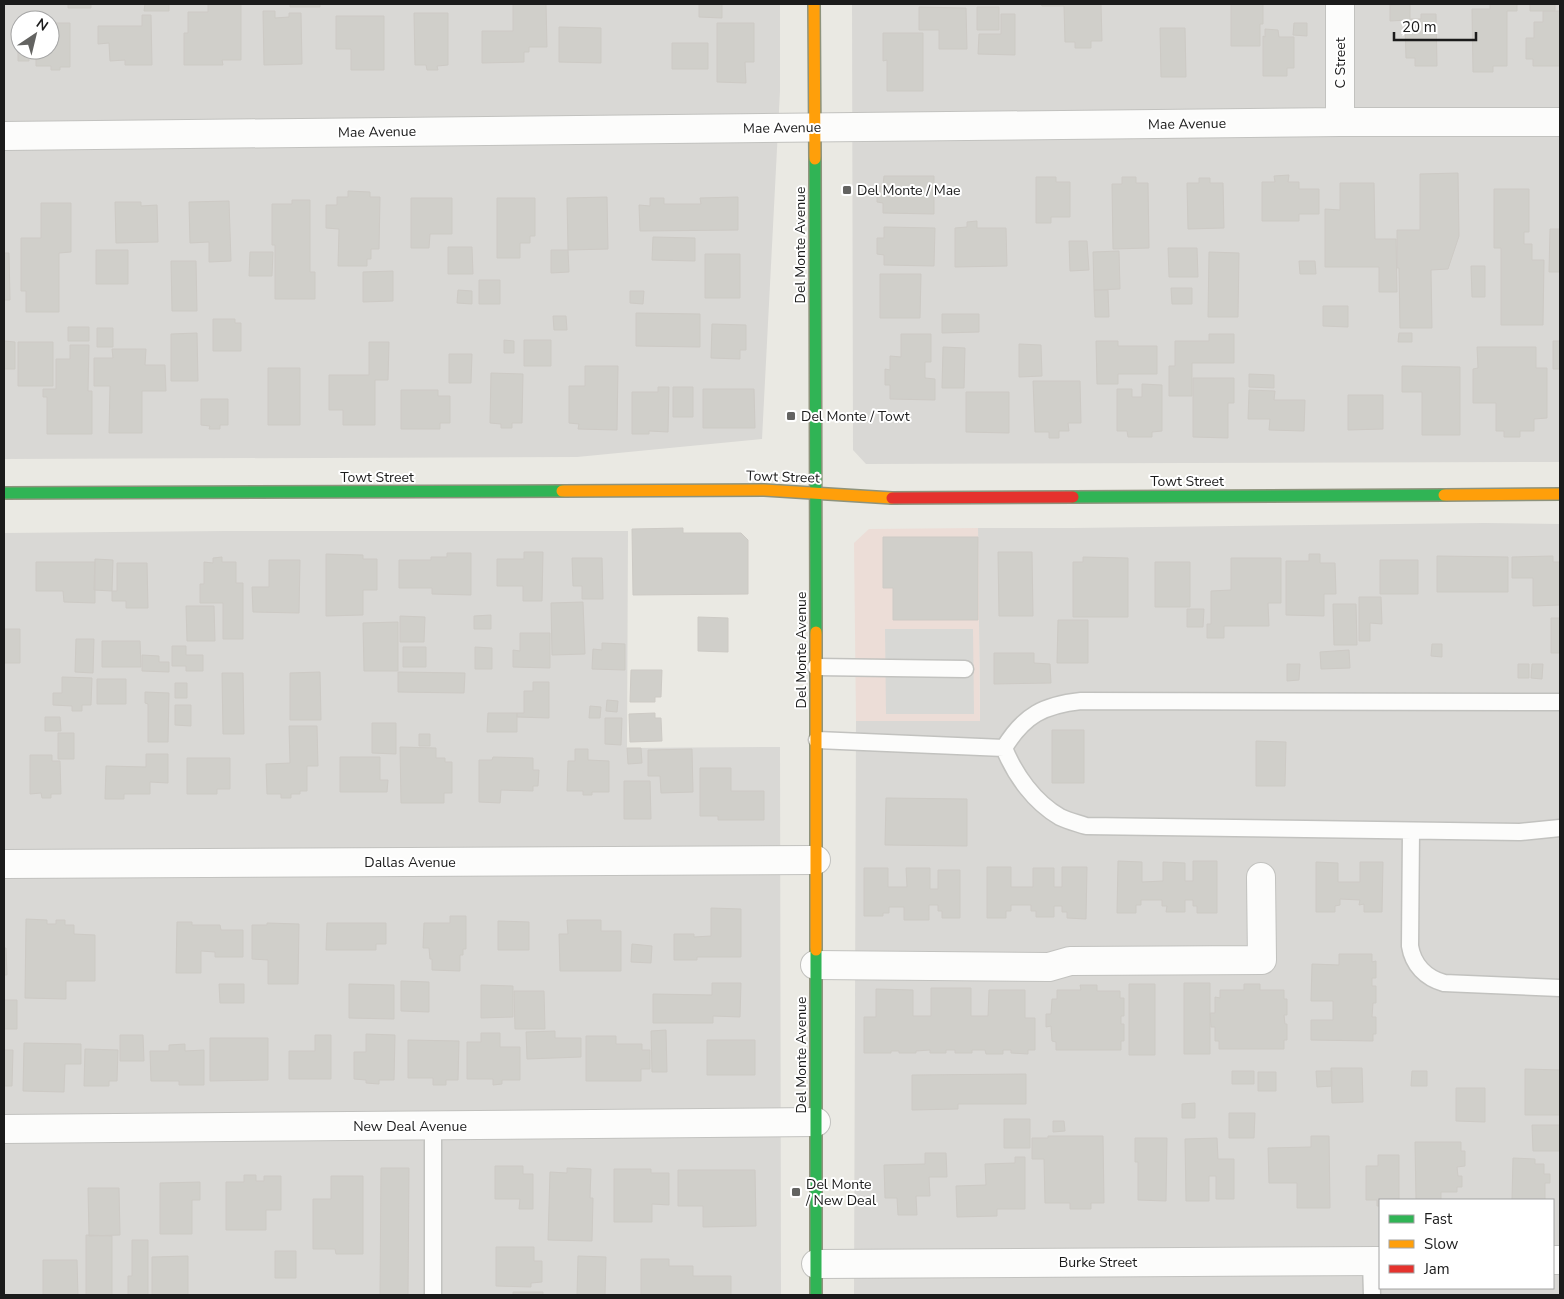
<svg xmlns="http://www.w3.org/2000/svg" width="1564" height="1299" font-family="'Nunito Sans',sans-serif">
<rect width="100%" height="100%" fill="#eae9e3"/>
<path fill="#d9d8d5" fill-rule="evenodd" d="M4,4H780V91L762,439L577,457L4,459ZM20,20H50V50H20Z
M852,4H1560V462L866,464L853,450Z
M1484,523L1560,524V1295H854L856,721H980L978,528H1073ZM1380,1200H1553V1288H1380Z
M225,531H628L627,748L780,747L781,1295H4V533Z"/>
<path fill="#ecddd7" d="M978,528L980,721H856L854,543L869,529Z"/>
<path fill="#d8d8d5" d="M885,629H973L974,714H886Z"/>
<path fill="#d0cfca" stroke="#cdcac5" d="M68,4H91V8H68Z
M145,4H169V11H144Z
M208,4H241V60H222L223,65H184V33H188V12H208Z
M290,4H320V7H290Z
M513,4H546L547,47H529V52H524V62L482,63V31H513Z
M699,4H722V18L699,17Z
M1041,4H1101L1102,41H1091V48H1075V42H1065L1064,6H1042Z
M1231,4H1263V24H1260V46H1231Z
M1410,4V19H1421V14H1436L1437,66H1415V58H1406L1405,26H1408V20L1390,21V5Z
M1490,4H1517V11H1507V66H1493V72H1473L1472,9H1490Z
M1530,4H1555V11H1530Z
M919,7L966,8L967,49H939V30H919Z
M977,7H999V30H977Z
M263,11H275V18L289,17V13H301L302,64L264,65Z
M1543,11H1560V66H1533V59H1526V38H1534V22H1543Z
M414,13H448V65L437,66L438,70H427L426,65H415Z
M1001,14H1015V55L978,54L979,34H1001Z
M142,15H151L152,65H125V60L110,61L109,43L98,44V26H142Z
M336,16H384V70H351V49H336Z
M50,23H70V67H60V70H51V66H36V50H50Z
M717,23H754V62H745L746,83L717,82Z
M1294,23H1307V36L1293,35Z
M559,27L601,28V63L559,62Z
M1160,28H1185L1186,77H1161Z
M1265,29L1278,30L1279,37H1294V68H1287V76H1263V36L1265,37Z
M883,33H923V91H887V60L883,61Z
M672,43H708V69H672Z
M20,47V50H28L29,61H18V48Z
M1458,173L1459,236L1448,269L1431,270L1432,328H1400L1399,268H1397V230H1420V174Z
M1289,175L1288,182H1299V189H1319V214H1299V221H1262V182H1275L1274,176Z
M884,176H934V214L883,213V203L877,202V186H883Z
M1036,177H1056V182H1070V217H1051V223H1036Z
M1122,177H1136V183H1148L1149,248L1113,249L1112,184H1122Z
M1199,178H1210V183H1223L1224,228L1188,229L1187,183H1199Z
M1340,183H1374L1375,239H1396L1397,292H1379V267H1325V209L1340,210Z
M1494,189H1529V232H1524V244H1532V260H1544L1543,325H1501V248H1494Z
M348,191L370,192V197H380L379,249H371V259H367V266H338L339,229L326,228V205H337V197H348Z
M607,197L608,249L568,250L567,198Z
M738,197V230L640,231L639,205L650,206V198H664V204H701L700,198Z
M411,198H452V234H430L429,248H411Z
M497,198H535V236H530V243H520V258H497Z
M292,200H310V272H315V299H275V245H272V204H292Z
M229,201L231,261L209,262V242L190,243L189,202Z
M115,202H141V206L157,205L158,242L116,243Z
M41,203H71V252L59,253V312H26V291H21V238H41Z
M977,221V228H1006L1007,266L955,267V228L967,227V222Z
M884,227L935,228L934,266L884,265V255L877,254V238H884Z
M1550,229H1560V272H1549Z
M653,237L695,238V261L652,260Z
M1069,241H1087L1089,270L1070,271Z
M448,247H472L473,274H448Z
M1168,248H1197L1198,277H1169Z
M96,250H128V284H96Z
M551,250H568L569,272L551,273Z
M1119,251L1120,289L1094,290L1093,252Z
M250,252H273L272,276H249Z
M1209,252L1239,253L1238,317H1208Z
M4,253H9L10,300H4Z
M705,254H740V298H705Z
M171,261H196L197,311H172Z
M1299,261H1315L1316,274H1300Z
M1471,266H1485V297H1472Z
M393,271V301L363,302V272Z
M880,274H921L920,318H880Z
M479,280H500V304H479Z
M1171,288H1192V304H1172Z
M458,290L472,291V304L457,303Z
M1094,290H1108L1109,317H1095Z
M630,291H644L643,304L630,303Z
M1323,306H1348V327L1323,326Z
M636,313L700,314V347L636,346Z
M942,314H979V332L942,333Z
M553,316H566L567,330H554Z
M213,319H235V323H241V351H213Z
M712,324L746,325V350H740V359L711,358Z
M68,327H89V341H68Z
M97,328H113V347H97Z
M197,333L198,381H171V334Z
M1399,333H1412V342H1398Z
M901,334H931V362H925V378L935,379V400L890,399V385H885V369L890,370V356L901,357Z
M1209,334H1234V363H1192V396H1169V366H1175V341H1209Z
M504,340L514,341V353H504Z
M524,340H551V366H524Z
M4,341L15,342V369H4Z
M1096,341H1118V346H1157V374H1118V384H1097Z
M1553,341H1560V369H1553Z
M18,342H53V386H18Z
M369,342H389L388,380H375V425H343V410H329V375H369Z
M1019,344L1041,345L1042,376L1019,377Z
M70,345H89L88,391H92V434H47V397H43V389H56V359H70Z
M943,347L965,348L964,388H942Z
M1477,347H1536V368H1547V418L1534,419V431H1520V437H1504V431H1496V403H1473V369L1478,368Z
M112,349H146L145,365H165L166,391H142V433H109L110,386H94V358H113Z
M449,354H472L471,383H449Z
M585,366H618L617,430L578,429L579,424L569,423V386H585Z
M1402,366L1460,367V435H1422V392H1402Z
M268,368H300V425H268Z
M491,373L523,374L522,423H512V428H501V424L490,423Z
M1249,374L1274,375V388L1249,387Z
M1193,378H1234V403H1228V438L1193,437Z
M1033,381H1080L1081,423H1068L1069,431H1059V438H1049V432H1035Z
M1142,384L1162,385V431L1152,432V437H1128L1127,431H1117V389H1132V397H1142Z
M658,387H669L668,432L649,431V434H632V392H658Z
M673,387H693V417H673Z
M703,389H754L755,428H703Z
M401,390H438V396H450V423H440V429H401Z
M1249,390L1275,391L1274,400H1305L1304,431L1269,430L1270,419H1248Z
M966,392H1009V433L966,432Z
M1348,395H1383V429L1348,430Z
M201,399H228V425H220V429H209L210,426L201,425Z
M683,528V533H741L748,540V594L633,595L632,529Z
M883,537H978V620H893V588H883Z
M524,552H543L542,601H523V586H497V559H524Z
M998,552H1032L1033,616H999Z
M447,553H471V595L432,594V588H399V560H431V557H447Z
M326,554L363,555V559H377V590H363V615L326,616Z
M1309,554H1320V563H1335L1336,594H1324V616L1286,615V561H1309Z
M1437,556L1508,557V592H1437Z
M1553,556V562H1560V605L1533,606V578H1512V557Z
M222,557V562H236V583H243V639H223V603H200V584H204V562L213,563V558Z
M1083,557L1128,558V617H1073V562H1083Z
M572,558H602L603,599H582V586H573Z
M1231,558H1281V603H1268L1269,626H1224V638H1207V624H1211V591L1231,590Z
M95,559L113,560L112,591L94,590Z
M269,560H300L299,613L253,612L252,587H269Z
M1380,560H1418V594H1380Z
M36,562H95V603L64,602L63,591H36Z
M1155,562H1190V607H1155Z
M117,563H147L148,608H126V601H112V591H117Z
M1359,597H1381L1382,624L1370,623V641H1359Z
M583,602L585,654L552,655L551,603Z
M1333,604H1356L1357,645H1334Z
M186,606H214L215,641H187Z
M1187,609H1204L1203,627H1187Z
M491,615V629H474V616Z
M400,616L425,617L424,642H400Z
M698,617L728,618V652L698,651Z
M1551,618H1560V653H1551Z
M1058,620H1088V663H1057Z
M398,622V671H364L363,623Z
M4,629H20V663H4Z
M520,633H550V668L513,667V650L520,651Z
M76,639H94L93,673L75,672Z
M102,641H140L141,667H102Z
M602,643L625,644V670L592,669L593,649L602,650Z
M1432,644H1442V657L1431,656Z
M172,646H186V655H203V671H186V666H172Z
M403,647H426V667H403Z
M475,647L492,648V669H475Z
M1349,650L1350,668L1321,669L1320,652Z
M994,653H1034V663L1050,664L1051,683L994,684Z
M142,655L159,656V662H169V672L142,671Z
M1287,664H1300L1299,680L1287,681Z
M1518,664H1529V678H1518Z
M1532,664H1543L1542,679L1531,678Z
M631,670H662L661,697H655V702H630Z
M320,672L321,720H290V673Z
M398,672L465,673L464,693L398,692Z
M222,673H243L244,734H223Z
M62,677L92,678L91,705H82V711H72V706L53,705V693H62Z
M97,679H126V704H97Z
M533,682H549V718L517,717V713H524V691H533Z
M175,683H187V698H175Z
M145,692L169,693L168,742H148V704L145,703Z
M607,700L618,701L617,712L606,711Z
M175,705H191V726L175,725Z
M590,706L601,707L600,718H589Z
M488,713H517V732H487Z
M655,713V718H661L662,741L630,742L629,714Z
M45,717H60L61,731H45Z
M605,718H622L621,745L605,744Z
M372,723H396V754L372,753Z
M289,726H317L318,766H307V791H300V794H291V798H281V794H267L266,764L290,763Z
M1052,730H1084V783H1052Z
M58,733H74V759H58Z
M419,734H430V746H419Z
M1256,741L1286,742L1285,786H1256Z
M400,747L436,748V758H445V762H452V793H444V803H401Z
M627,748H641L642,763L628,764Z
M575,749H588V760L609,761V792H592V795H583V791H567L568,761H575Z
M692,749L693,792L661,793L660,776H648V750Z
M146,754H168V783L150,782V794H124V799H105L106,766L146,767Z
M30,755H52V761H60L61,794H51V798H42L41,793L30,794Z
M340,757H380V780H388L387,792H340Z
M493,757L533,758V770H539L538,786H533V791L501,790L500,803L479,802V760H492Z
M187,758H230V789H217V794H187Z
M700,768H731V791H764V820H718V816H700Z
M624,781H650L651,819H624Z
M886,798L967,799V846L885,845Z
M1118,861L1142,862V882L1163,881V862L1185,863V881H1193V861H1217V913H1197V906H1193V900H1185V912H1166L1167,906H1162V900H1141V905H1136V913H1117Z
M1316,862L1338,863V882H1360V862H1383L1382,912H1364V904L1359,905L1360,900L1340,899V905L1335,906V912H1316Z
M987,867H1011V887H1033V868H1054V887H1062V867H1087L1086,919L1067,918V912H1062V906H1054V917H1036V911H1031V905H1011V911H1006V918H987Z
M864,868H888V887H907L906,868H930V889H938V870H960V918H942V911H938V905H929V920H904V907H889V913H883V916H864Z
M711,908L741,909V957H697V960H674V934H694V937L711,936Z
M450,916H466V949H463V955H460V971L432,970V959H430L429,948H423L424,923H450Z
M26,919L47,920V924H56V920H65V925H74V934L95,935V981H66V999L25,998Z
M567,920H601V931H621V971H560L559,934H568Z
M498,921L529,922V950H498Z
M177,922H192V925H220L221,930H243V957H215V952L201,951V973H176Z
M267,923L299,924L298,984H268V960L252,959V925H267Z
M327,923H386V944H376V950H326Z
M632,944L652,946L651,963L631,962Z
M4,948H6L7,975H4Z
M1339,954H1372V962L1376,961V978H1372V986H1376V1003H1373L1372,1017H1376V1034H1373V1041L1311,1040V1020H1333V1001H1311L1312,964L1339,965Z
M401,981L429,982V1012L401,1011Z
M712,983H741L740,1017L713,1016V1023H653V994L712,995Z
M1184,983H1210V1054H1184Z
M219,984H244V1003H220Z
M349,984L394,985V1019L349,1018Z
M1129,984H1155V1055H1129Z
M1244,984H1260V990H1284V999H1287V1015H1284L1285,1024H1287V1040H1284V1049H1219V1041H1215V1027H1211L1210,1013H1215V997L1220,998V990H1244Z
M481,985L513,986V1017L481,1018Z
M1080,985H1097V991H1120V998H1124V1016H1121V1024H1124V1041H1121V1050H1056V1042L1052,1041L1051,1026L1046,1027V1014H1051L1052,999H1057V990H1081Z
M931,988H971V1016H988L989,990H1025V1018H1035V1050H1028V1054L1011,1053V1050H1003V1054H986L985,1050H972V1053H955V1050H946V1053H930V1050L916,1051V1053H899V1051H891V1053H864V1017H876V989L913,990V1016H931Z
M514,991H544L545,1029H515Z
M4,1000H17V1029H4Z
M666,1030L667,1072H652L651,1031Z
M555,1031V1038H581V1057L527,1059L526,1032Z
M481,1033H500V1047H520V1080H502V1084L493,1085V1079H467V1042H481Z
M366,1034L395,1035L394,1080H379V1084L366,1083V1080L354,1079V1052H366Z
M120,1035H143L144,1061H120Z
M315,1035H331V1079H289V1051H315Z
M586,1036H616V1044H642V1050H650V1069H641V1081H586Z
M210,1038H268V1080L210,1081Z
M408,1040L459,1041L458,1080H446V1085H433V1078H408Z
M707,1040H755V1075H707Z
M24,1043L81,1044V1064H65L64,1092L23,1091Z
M185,1044V1051L204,1050V1085H179V1081H151L150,1051H169V1045Z
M85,1049L118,1050L117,1081H109V1086H84Z
M4,1050H13L12,1086H4Z
M1331,1068H1362L1363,1102L1332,1103Z
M1525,1069L1560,1070V1115H1525Z
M1232,1071H1254V1084H1232Z
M1316,1071H1332V1086L1317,1087Z
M1412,1071H1427V1086H1411Z
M1258,1072H1276V1091H1258Z
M1026,1074V1104H958V1109L912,1110V1075Z
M1456,1088H1485V1122L1456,1121Z
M1195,1103V1118H1182V1104Z
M1229,1113H1255L1254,1138H1229Z
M1004,1119H1030V1148H1004Z
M1053,1121H1064L1065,1131L1053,1132Z
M1532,1125H1560V1151H1533Z
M1048,1136H1103L1104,1203H1091V1209H1070V1203H1045L1044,1159H1032V1138H1048Z
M1311,1136H1329L1330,1208H1297V1183H1269L1268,1148L1311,1147Z
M1135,1138H1167L1166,1201L1138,1200V1162H1135Z
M1217,1138L1218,1159H1234V1199H1216V1176H1209V1201H1186L1185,1139Z
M1415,1142H1461V1151H1465V1166L1457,1167L1458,1176H1462V1187H1457V1192H1441V1200H1416Z
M925,1153H946L947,1177H929L930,1196H916L917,1215H898L897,1198H885L884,1165L925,1164Z
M1378,1155H1399V1199L1380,1200V1206H1377V1200H1366V1166H1378Z
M1015,1157H1025V1209H997V1216L957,1217L956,1186L986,1185L985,1164L1015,1163Z
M1513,1158L1535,1159V1164H1544V1174H1550V1183H1545V1200H1512Z
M495,1166H523V1174H533V1209H519L520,1199H495Z
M381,1168H409L408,1295H380Z
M567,1168L591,1169L590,1198H593L592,1241L548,1240L550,1172L567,1173Z
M614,1169H651V1173H669V1205L652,1204V1222H614Z
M678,1170H755L756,1226L703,1227V1206H678Z
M244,1175H256V1181H264V1176H281V1210H266V1230H226V1182H244Z
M331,1176H363V1254H336L335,1249H313V1199H331Z
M200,1182V1200H192V1234H160V1183Z
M88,1188H119L120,1235L89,1236Z
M86,1235L112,1236V1295H86Z
M132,1240H148V1295H128V1276H132Z
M496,1247H534V1261H542V1282L531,1283V1287L496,1286Z
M275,1251H296V1278H275Z
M188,1256V1295H152V1257Z
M578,1256L606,1257L605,1295H577Z
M641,1259H669V1266H693V1276H731V1295H641Z
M43,1260H77L78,1295H43Z
M513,1292H543V1295H513Z"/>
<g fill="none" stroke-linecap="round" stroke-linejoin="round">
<defs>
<path id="lane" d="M816,667L965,669
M817,740L1004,748
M1004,748C1015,775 1034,802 1060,817C1068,821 1077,823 1086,826L1520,832L1560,828
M1004,748C1024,715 1044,705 1081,701L1560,702
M1411,831L1410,946C1413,965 1426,978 1444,983L1560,988
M1371,1261L1372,1295
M433,1295V1126"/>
<path id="street" d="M1340,4V122
M4,136L1340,122H1560
M4,864L816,860
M815,965L1049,967L1070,961L1262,960L1261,877
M4,1129L816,1122
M1553,1260H1560
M816,1264L1380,1261"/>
<path id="fast" d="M815,159L816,632
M4,493L562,491
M1073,497L1444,495
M816,950V1295"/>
<path id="slow" d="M814,4L815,159
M562,491L764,490L892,498
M1444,495L1560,494
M816,950V632"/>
<path id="jam" d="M892,498L1073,497"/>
</defs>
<use href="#lane" stroke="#c2c2bf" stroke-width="19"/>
<use href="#street" stroke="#c2c2bf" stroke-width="30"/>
<use href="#fast" stroke="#8e937c" stroke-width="14"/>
<use href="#slow" stroke="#8e937c" stroke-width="14"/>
<use href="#jam" stroke="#8e937c" stroke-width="14"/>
<use href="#lane" stroke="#fcfcfb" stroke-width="16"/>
<use href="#street" stroke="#fcfcfb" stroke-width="28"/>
<use href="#fast" stroke="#30b455" stroke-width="11"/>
<use href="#slow" stroke="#ff9f0a" stroke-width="11"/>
<use href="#jam" stroke="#e5322d" stroke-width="11"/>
</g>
<g fill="#636361" stroke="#fff" stroke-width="2">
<rect x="842" y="185" width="10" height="10" rx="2.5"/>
<rect x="786" y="411" width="10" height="10" rx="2.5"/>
<rect x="791" y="1187" width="10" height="10" rx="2.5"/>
</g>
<g text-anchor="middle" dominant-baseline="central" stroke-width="4" stroke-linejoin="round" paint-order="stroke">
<g font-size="14" fill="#1b1b1b" stroke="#fff">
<text transform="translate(1340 63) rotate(-90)">C Street</text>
<text transform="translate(1187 124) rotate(-1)">Mae Avenue</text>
<text transform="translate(782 128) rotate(-1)">Mae Avenue</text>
<text transform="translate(377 132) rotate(-1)">Mae Avenue</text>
<text transform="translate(800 245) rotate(-90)">Del Monte Avenue</text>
<text x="377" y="477">Towt Street</text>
<text transform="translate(783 477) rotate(2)">Towt Street</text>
<text x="1187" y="481">Towt Street</text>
<text transform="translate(801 650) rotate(-90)">Del Monte Avenue</text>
<text x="410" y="862">Dallas Avenue</text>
<text transform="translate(801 1055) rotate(-90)">Del Monte Avenue</text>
<text x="410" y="1126">New Deal Avenue</text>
<text x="1098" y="1262">Burke Street</text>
</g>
<g font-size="14" fill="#1b1b1b" stroke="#fff" text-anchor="start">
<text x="857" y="190">Del Monte / Mae</text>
<text x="801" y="416">Del Monte / Towt</text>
<text x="806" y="1184">Del Monte<tspan x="806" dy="16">/ New Deal</tspan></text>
</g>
</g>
<rect width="1564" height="1299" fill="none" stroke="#1b1b1b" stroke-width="10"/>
<rect x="1379" y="1199" width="175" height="90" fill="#ffffff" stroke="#a4a4a4"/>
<rect x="1389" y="1215" width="25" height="8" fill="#30b455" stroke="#a4a4a4"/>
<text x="1424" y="1224" font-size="15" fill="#1b1b1b">Fast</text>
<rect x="1389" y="1240" width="25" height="8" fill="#ff9f0a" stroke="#a4a4a4"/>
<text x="1424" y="1249" font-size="15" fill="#1b1b1b">Slow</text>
<rect x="1389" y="1265" width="25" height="8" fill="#e5322d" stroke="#a4a4a4"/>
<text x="1424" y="1274" font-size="15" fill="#1b1b1b">Jam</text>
<g transform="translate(35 35) rotate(35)"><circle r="24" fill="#ffffff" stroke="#a4a4a4"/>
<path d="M0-4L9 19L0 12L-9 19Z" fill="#636361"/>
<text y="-8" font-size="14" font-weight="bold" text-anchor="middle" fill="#1b1b1b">N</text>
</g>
<path d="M1394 32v8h82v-8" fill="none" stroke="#1b1b1b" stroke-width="2.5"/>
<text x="1402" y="32" font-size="15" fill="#1b1b1b" stroke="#ffffff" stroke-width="4" paint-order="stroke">20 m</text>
</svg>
